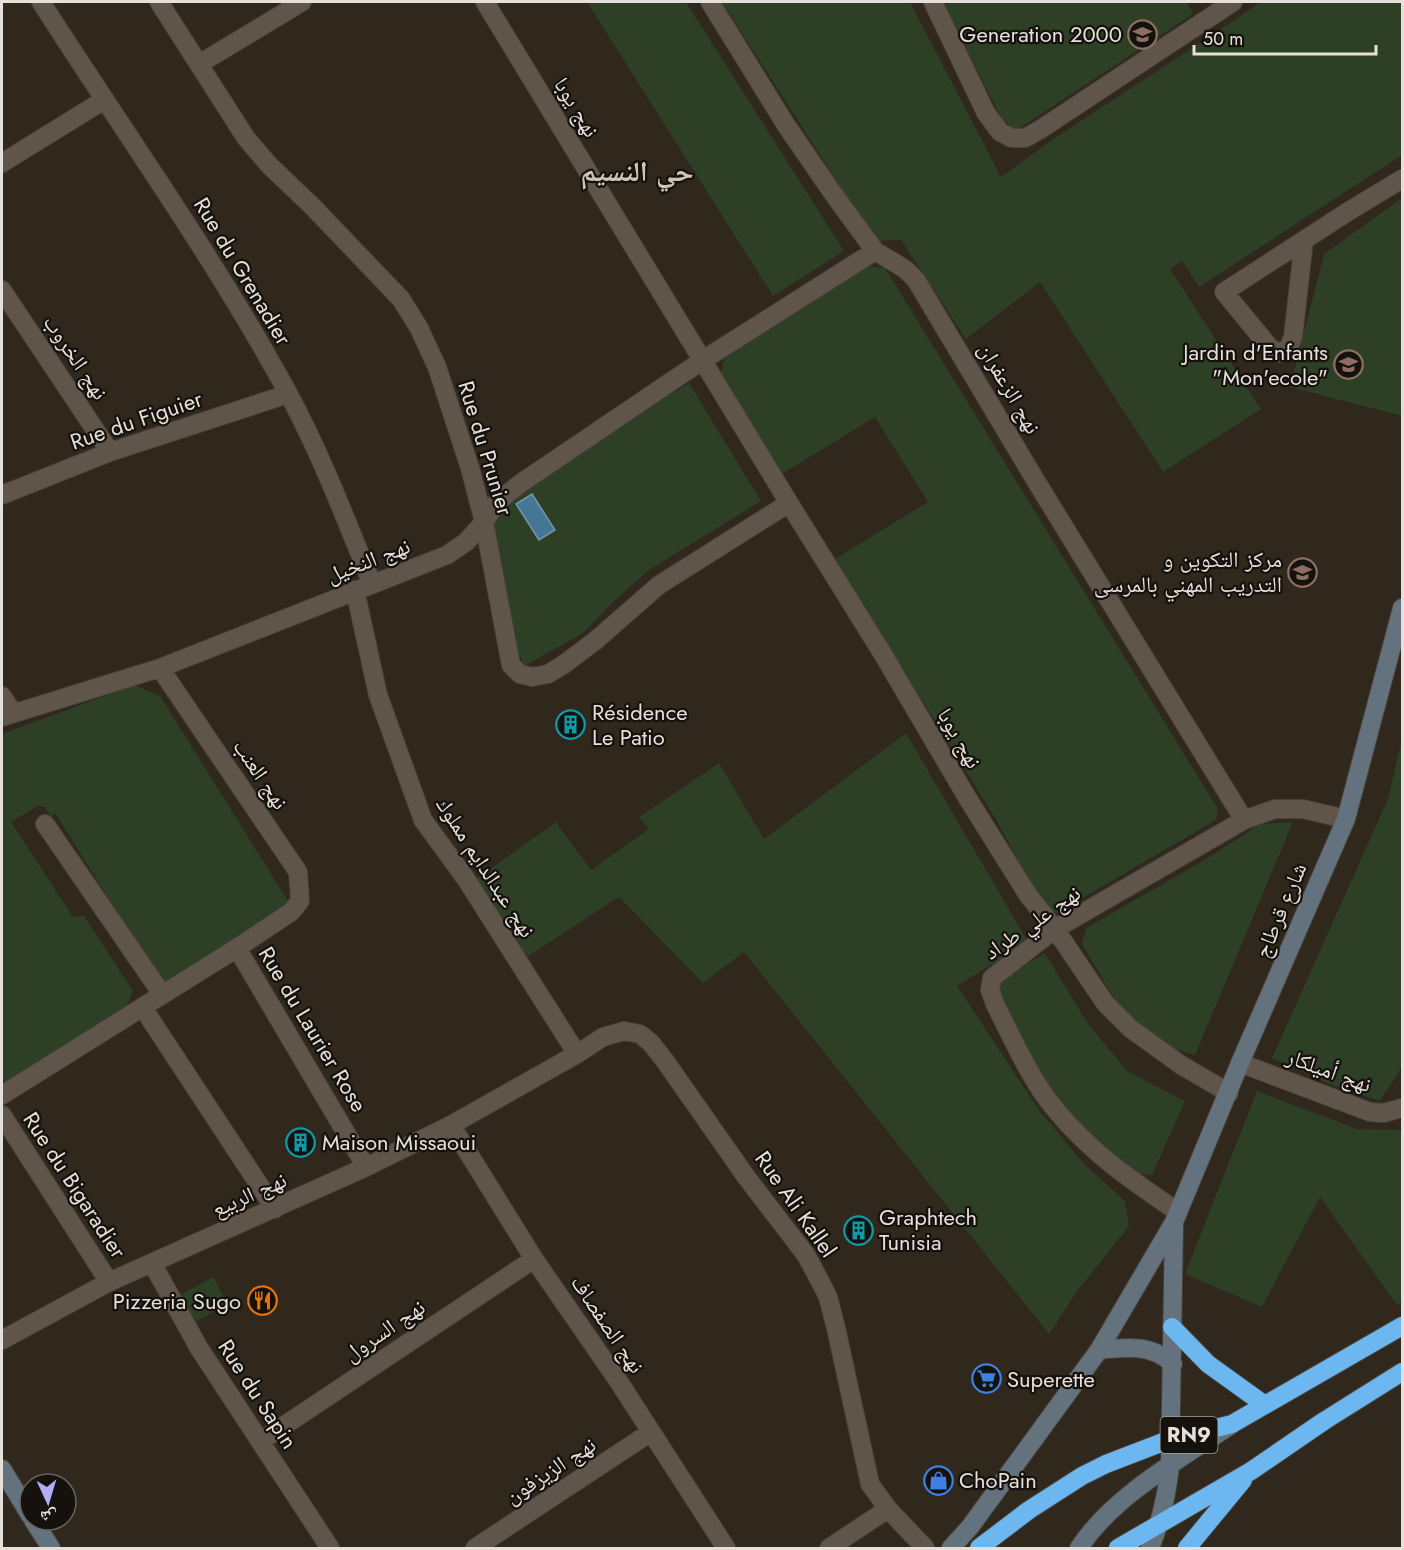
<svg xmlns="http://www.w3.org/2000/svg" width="1404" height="1550" font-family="Jost,'Noto Naskh Arabic',sans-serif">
<rect width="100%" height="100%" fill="#30271d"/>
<path fill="#2d3f24" d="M587,2H686L844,251L773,296Z
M722,2H910L1001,177L1052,140L1233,21L1260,2H1402V155L1199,287L1182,261L1170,269L1261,409L1163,472L1040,282L966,339L901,240L879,241L845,194Z
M942,2H1187L1193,14L1017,130L1003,121Z
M1402,198V416L1290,387L1324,254Z
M867,266L885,268L1218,809L1216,820L1057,913L1044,909L998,823L835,559L928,502L875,417L782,474L721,375L725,353Z
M689,383L761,501L649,570L615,600L582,634L524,666L507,622L491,516L502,500Z
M134,685L160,696L290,904L162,984L55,813L51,817L45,807L38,806L11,822L73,917L84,916L133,991L127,1006L10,1083L2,1080V734Z
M906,733L1028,942L957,986L1039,1110L1083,1163L1125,1201L1129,1226L1078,1290L1049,1334L744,952L703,983L619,897L524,959L472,882L556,822L591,870L649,829L639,817L719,763L764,839Z
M1402,738V1067L1380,1101L1329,1084L1272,1058L1388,799Z
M1293,822L1195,1055L1150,1042L1112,995L1082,944L1086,928L1206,859L1260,824Z
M1045,953L1088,1024L1127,1071L1185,1101L1152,1175L1128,1174L1076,1125L1030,1059L986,988Z
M1257,1091L1357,1129L1402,1130V1302L1397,1305L1320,1197L1262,1307L1185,1274Z
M213,1277L228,1304L195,1322L180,1295Z"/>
<path fill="#447796" stroke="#7596aa" stroke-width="1.5" d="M532,494L555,530L539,540L516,504Z"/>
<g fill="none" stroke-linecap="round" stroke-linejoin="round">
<defs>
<path id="street" d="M41,2C124,132 214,257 288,393C321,454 346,520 372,584
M159,2L246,138L269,165L312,206L401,299L419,328L437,367L470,468L484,522L511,665L520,674L532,677L548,674L563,665L595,641L659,585L789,503
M485,2L789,503L884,656L968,799L1028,895L1055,929L1105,1003L1131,1029L1181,1065L1229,1093
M710,2L786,125L832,192L875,251L905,269L916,280L1036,481L1244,820
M933,2L986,113L1000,132L1012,138H1025L1041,129L1233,2
M199,64L302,2
M2,163L104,100
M1304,240L1293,337L1289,347L1280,353L1271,349L1224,292L1349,211L1402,179
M2,290L110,452
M2,495L110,452L288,394
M355,590L378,695L423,820L466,879L577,1054
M2,696L13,713
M2,717L160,668L447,555L466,542L484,522L497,502L521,483L703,360L875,251
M45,824L162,994
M237,948L366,1167
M143,1008L275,1209
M1240,1063L1370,1112L1383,1113L1402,1108
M2,1095L237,948L291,912L300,901L298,872L160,668
M2,1115L109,1282
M451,1125L534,1259L619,1382L726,1548
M1178,1212C1131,1180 1091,1153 1055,1109C1031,1081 1012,1037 995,1004L990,990L992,978L1055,929L1244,820L1275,809H1303L1346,819
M152,1263L199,1348L330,1548
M2,1340L109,1282L366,1167L451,1125L577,1054L603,1037L624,1031L640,1034L651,1043L665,1061L747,1178L806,1255L820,1281L828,1297L836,1328L870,1484L888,1509L925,1548
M261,1441L534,1259
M475,1548L651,1432
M829,1548L888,1509"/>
<path id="secondary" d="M1099,1350C1126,1347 1152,1344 1173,1364
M2,1469L30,1515
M33,1520L51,1548
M951,1548L970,1527L1099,1350L1174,1222L1240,1063L1346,819L1402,608
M1079,1548C1113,1496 1180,1459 1231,1425
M1150,1548C1161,1521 1167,1495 1170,1466L1174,1224"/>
<path id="highway" d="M1172,1327L1208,1364L1265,1405
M979,1548L1029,1510L1082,1476L1106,1464L1171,1439L1232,1424L1402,1326
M1118,1548L1251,1471L1324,1421L1402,1372
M1187,1548L1243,1480"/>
</defs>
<use href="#street" stroke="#49423a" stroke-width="20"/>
<use href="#secondary" stroke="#49423a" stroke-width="20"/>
<use href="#highway" stroke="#49423a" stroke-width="20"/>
<use href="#street" stroke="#60554b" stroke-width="18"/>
<use href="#secondary" stroke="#64727d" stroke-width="18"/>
<use href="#highway" stroke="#6cb7f0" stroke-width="18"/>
</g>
<defs>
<symbol id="school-ring" viewBox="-11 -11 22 22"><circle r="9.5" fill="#15110c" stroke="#8d6e63" stroke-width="1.5"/><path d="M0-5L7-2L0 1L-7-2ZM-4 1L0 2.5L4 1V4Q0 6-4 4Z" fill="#8d6e63"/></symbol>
<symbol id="building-ring" viewBox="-11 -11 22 22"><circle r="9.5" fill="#15110c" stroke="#0f9aa8" stroke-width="1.5"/><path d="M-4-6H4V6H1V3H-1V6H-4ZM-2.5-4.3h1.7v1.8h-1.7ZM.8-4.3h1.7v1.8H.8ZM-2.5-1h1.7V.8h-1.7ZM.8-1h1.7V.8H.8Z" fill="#0f9aa8"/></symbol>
<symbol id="restaurant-ring" viewBox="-11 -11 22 22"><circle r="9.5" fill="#15110c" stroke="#e8710a" stroke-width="1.5"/><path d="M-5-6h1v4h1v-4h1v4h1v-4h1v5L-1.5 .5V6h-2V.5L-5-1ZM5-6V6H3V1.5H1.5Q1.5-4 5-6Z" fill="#e8710a"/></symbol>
<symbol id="supermarket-ring" viewBox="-11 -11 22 22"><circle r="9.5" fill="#15110c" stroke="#3f7fe0" stroke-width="1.5"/><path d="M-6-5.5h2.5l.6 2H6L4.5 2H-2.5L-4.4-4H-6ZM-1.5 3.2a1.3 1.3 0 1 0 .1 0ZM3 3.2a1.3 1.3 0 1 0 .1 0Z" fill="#3f7fe0"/></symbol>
<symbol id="shop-ring" viewBox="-11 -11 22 22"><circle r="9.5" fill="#15110c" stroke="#3f7fe0" stroke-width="1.5"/><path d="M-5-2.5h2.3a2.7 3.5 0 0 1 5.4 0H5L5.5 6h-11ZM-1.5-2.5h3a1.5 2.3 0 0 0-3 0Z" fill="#3f7fe0"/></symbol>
</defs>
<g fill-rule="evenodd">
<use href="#school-ring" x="1126" y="18" width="33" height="33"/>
<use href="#school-ring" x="1332" y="348" width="33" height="33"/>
<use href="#school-ring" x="1286" y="556" width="33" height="33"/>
<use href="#building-ring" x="554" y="708" width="33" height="33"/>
<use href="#building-ring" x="284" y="1126" width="33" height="33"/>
<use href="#building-ring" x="842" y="1214" width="33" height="33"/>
<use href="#restaurant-ring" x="246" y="1284" width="33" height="33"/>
<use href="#supermarket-ring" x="970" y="1362" width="33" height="33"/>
<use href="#shop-ring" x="922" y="1464" width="33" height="33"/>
</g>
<g text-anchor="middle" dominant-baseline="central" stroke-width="4.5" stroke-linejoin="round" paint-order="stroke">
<rect fill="#15110c" stroke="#a7a29c" stroke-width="1.5" x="1160.5" y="1417" width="57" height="36" rx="4.5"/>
<g font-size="21" font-weight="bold" fill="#e6e0da">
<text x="1189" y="1435">RN9</text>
</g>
<g font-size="22" fill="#e6e0da" stroke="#15110c" text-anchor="start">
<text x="1122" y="34" text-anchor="end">Generation 2000</text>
<text x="1328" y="352" text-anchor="end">Jardin d'Enfants<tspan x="1328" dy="25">"Mon'ecole"</tspan></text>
<text x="1282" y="559" text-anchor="end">مركز التكوين و<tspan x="1282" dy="25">التدريب المهني بالمرسى</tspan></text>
<text x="592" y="712">Résidence<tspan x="592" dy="25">Le Patio</tspan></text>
<text x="322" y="1142">Maison Missaoui</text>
<text x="879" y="1217">Graphtech<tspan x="879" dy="25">Tunisia</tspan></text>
<text x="241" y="1301" text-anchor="end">Pizzeria Sugo</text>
<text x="1007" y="1379">Superette</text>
<text x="959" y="1480">ChoPain</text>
</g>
<g font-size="22" fill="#e6e0da" stroke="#15110c">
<text transform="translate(577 107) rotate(59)">نهج يوبا</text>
<text transform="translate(243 271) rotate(59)">Rue du Grenadier</text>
<text transform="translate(76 357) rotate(56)">نهج الخروب</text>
<text transform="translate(1010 388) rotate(60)">نهج الزعفران</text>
<text transform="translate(136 420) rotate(-19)">Rue du Figuier</text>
<text transform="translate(486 448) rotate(73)">Rue du Prunier</text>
<text transform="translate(368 560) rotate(-21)">نهج النخيل</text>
<text transform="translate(960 738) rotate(60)">نهج يوبا</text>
<text transform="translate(261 774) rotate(56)">نهج العنب</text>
<text transform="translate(486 867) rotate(57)">نهج عبدالدايم مملوك</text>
<text transform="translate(1280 910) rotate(-67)">شارع قرطاج</text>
<text transform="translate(1032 922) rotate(-35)">نهج علي طراد</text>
<text transform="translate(313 1029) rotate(59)">Rue du Laurier Rose</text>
<text transform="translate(1329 1070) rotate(20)">نهج أميلكار</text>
<text transform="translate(75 1185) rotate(57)">Rue du Bigaradier</text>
<text transform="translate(249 1194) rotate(-24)">نهج الربيع</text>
<text transform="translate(796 1204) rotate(55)">Rue Ali Kallel</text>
<text transform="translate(608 1324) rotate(56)">نهج الصفصاف</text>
<text transform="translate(384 1330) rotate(-34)">نهج السرول</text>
<text transform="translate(258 1394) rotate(57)">Rue du Sapin</text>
<text transform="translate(550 1470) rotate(-33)">نهج الزيزفون</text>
</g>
<g font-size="28" font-weight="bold" fill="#d0c4b7" stroke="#15110c">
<text x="637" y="171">حي النسيم</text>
</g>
</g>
<rect width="1404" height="1550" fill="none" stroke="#e6e0da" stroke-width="6"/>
<g transform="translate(48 1502) rotate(176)"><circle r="28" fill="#15110c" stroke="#69645e" stroke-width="1.5"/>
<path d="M0-4.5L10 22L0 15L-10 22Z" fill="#b3adf9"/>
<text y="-9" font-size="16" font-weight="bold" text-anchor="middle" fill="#e6e0da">ش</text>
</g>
<path d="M1194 45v9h182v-9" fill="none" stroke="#e6e0da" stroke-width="3"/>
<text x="1203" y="45" font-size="18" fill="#e6e0da" stroke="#15110c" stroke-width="4.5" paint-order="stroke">50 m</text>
</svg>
